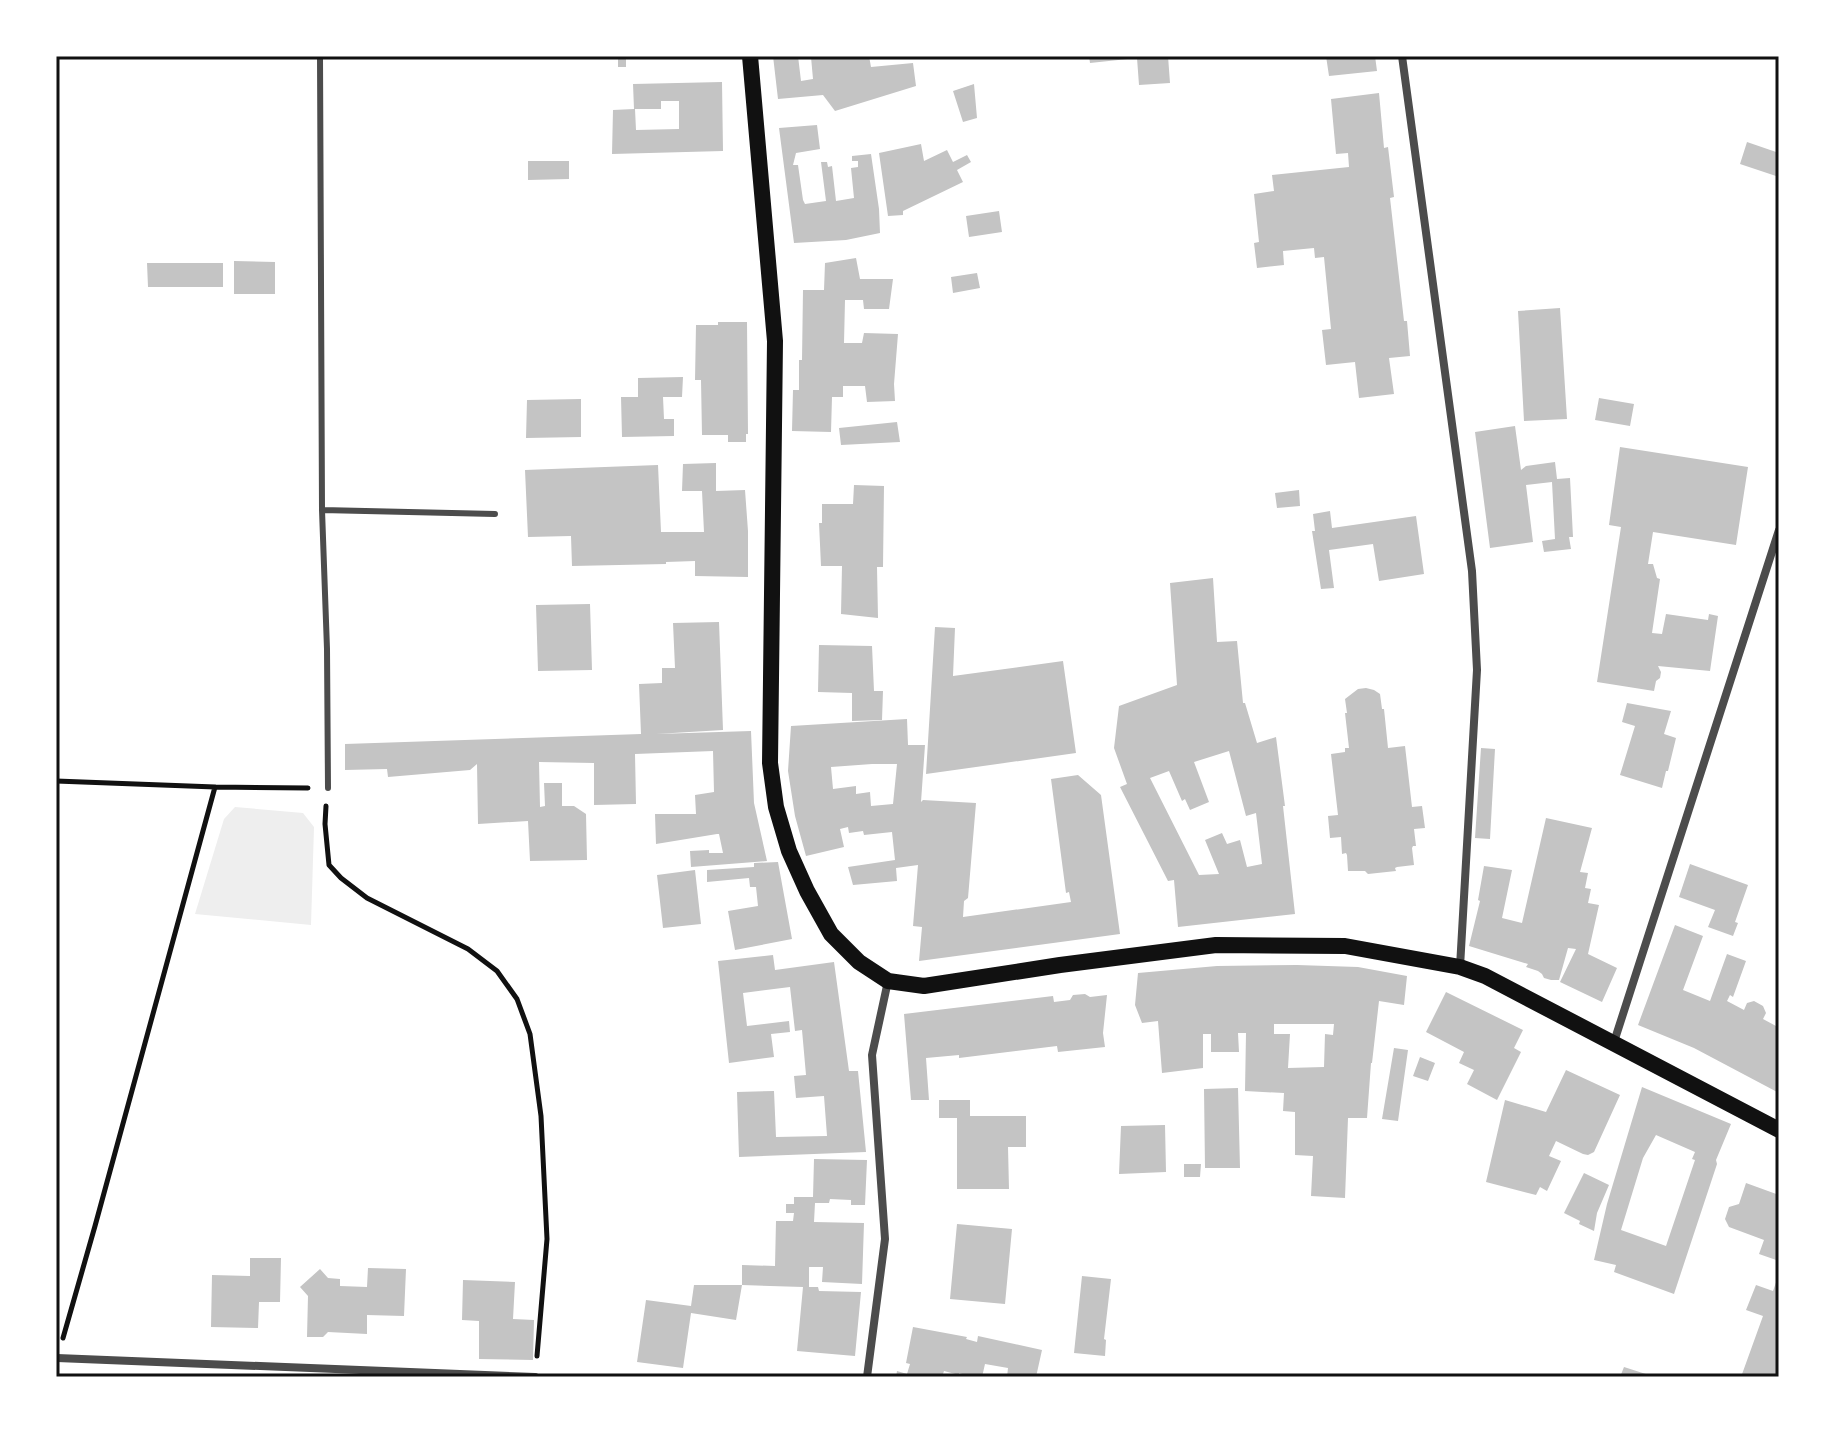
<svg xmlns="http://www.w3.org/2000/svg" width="1835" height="1433" font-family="Mulish,sans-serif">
<rect width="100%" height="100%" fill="#fff"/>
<path fill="#eee" d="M235,807L303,813L314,827L311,925L195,914L224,819Z"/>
<path fill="#c4c4c4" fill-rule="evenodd" d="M773,56H798L801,81L813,79L811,57L869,56L871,67L913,63L916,86L835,111L823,95L778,99Z
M1089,56H1168L1170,83L1139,85L1137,58L1090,63Z
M1326,56H1375L1377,71L1329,76Z
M626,57V67H618V58Z
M722,82L723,151L612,154L613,110L634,109L633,84ZM661,101H679V129L636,130L635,109H661Z
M974,84L977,118L963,122L953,91Z
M1379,93L1384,148L1388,147L1394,197L1390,198L1404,321H1407L1410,356L1389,358L1394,394L1359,398L1355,362L1326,365L1322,330L1331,329L1324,257L1315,258L1314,248L1283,251L1284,265L1257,268L1254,243L1259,242L1254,194L1274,191L1272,175L1349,167L1348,153L1336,154L1331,99Z
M817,125L820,149L796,153L793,165H798L803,200L805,204L826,201L821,162H827L828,167L832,166L836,201L854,198L851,168L858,167V161H852V156L871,154L879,209L880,233L846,240L794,243L779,128Z
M1747,142L1779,153V177L1740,164Z
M921,144L924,161L947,150L953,162L967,155L971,162L957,170L963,182L903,211V215L888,216L879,153Z
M528,161H569V179L528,180Z
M999,211L1002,232L969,237L966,216Z
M856,258L860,279H893L889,309H864L863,300H845L844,343H862L864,333L898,334L894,384L895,401L867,402L865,386H843V397H832L831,432L792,431L793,390H799V360H802L803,290H824L825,263Z
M234,261L275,262V294H234Z
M147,263H223V287H148Z
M977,273L980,288L953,293L951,277Z
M1560,308L1567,419L1524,421L1518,311Z
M718,322H747L748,434H746V442H728V435H702L701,380H695L696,325H718Z
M683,377L682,397H663L664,419H674V436L622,437L621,397H638V378Z
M1599,398L1634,404L1630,426L1595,420Z
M581,399V437L526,438L527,400Z
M897,422L900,442L841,445L839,428Z
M1515,426L1521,470L1526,466L1555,462L1557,479L1570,478L1573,537H1569L1571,549L1544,552L1542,541L1555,539L1552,482L1526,485L1533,542L1490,548L1475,432Z
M1620,447L1748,467L1736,545L1653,532L1648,564H1653L1657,578L1660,579L1652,633L1662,634L1666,614L1708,620L1709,614L1718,616L1710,671L1658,666L1661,672L1660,678L1656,681L1654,691L1597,682L1621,527L1609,525Z
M716,463V491L745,490L748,531V577L695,576V561L666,562V564L572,566L571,536L528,537L525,470L658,465L661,532H704L702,491H682L683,464Z
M854,485L884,486L883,567H877L878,618L841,614L842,566H821L819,523H822V504H853Z
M1299,490L1300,506L1277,508L1275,493Z
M1330,511L1332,528L1416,516L1424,574L1379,581L1373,544L1329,550L1334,588L1321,589L1312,531H1315L1313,514Z
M1213,578L1217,642L1237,641L1243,703H1245L1257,743L1276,737L1285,806H1283L1295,914L1178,927L1174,880L1168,881L1120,787L1127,784L1114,748L1119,706L1177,685L1170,583ZM1229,751L1246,816L1256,813L1262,864L1247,867L1240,840L1227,844L1222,833L1205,840L1219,874L1199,875L1150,778L1169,771L1182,801L1185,799L1190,810L1209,802L1194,762Z
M590,604L592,670L538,671L536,605Z
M719,622L723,730L656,734L751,731L754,803L767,861L691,867L690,851L709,850V853H723L719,834H717L656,844L655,814H696L695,795L714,792L713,751L635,754L636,804L594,805V763L539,762L540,807L545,806L544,783H562V806H574L586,814L587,860L530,861L528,821L478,824L477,764L470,770L388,777L387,769L345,770V744L641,734L639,684L662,683V668H675L673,623Z
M935,627L955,628L953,676L1063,661L1076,753L926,774Z
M819,645L872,646L874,691H883L882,720L852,721V693L818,692Z
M1366,688L1374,690L1380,694L1382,709H1384L1388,748L1405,746L1412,807L1422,806L1425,828L1414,829L1416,846H1413L1412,848L1414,865L1397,867L1395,868L1396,871L1368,874L1365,871H1348L1347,855L1346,853L1342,854L1341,837L1330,838L1328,816L1338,815L1331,754L1345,752V748H1349L1345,713H1347L1345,699L1358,689Z
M1627,703L1671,711L1664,734L1676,738L1668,771H1666L1662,788L1620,775L1635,726L1622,722Z
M907,719L908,745H925L921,802L923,800L976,803L968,898L964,901L963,917L1071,902L1069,892L1066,893L1051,779L1078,775L1101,795L1120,934L919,961L922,927L913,926L918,865L896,868L897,881L853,885L848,867L895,860L892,832L864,835L863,831L849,833L848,827L840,829L844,847L806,856L795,816L788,771L791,726ZM872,764H897L893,804L871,806L870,792L856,794V786L833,789L831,767Z
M1481,748L1495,749L1490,839L1475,838Z
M1546,818L1592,828L1580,872L1588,873L1585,888L1591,889L1588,903L1599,905L1588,954L1617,968L1602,1002L1560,982L1576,949L1568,948L1559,980H1551L1544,978L1542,974L1538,971L1526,967L1528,964L1469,946L1480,901L1478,900L1484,866L1512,870L1502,918L1522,923Z
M778,862L792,939L735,950L728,911L758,906L756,887H750L749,878L707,882V870L754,867V863Z
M1690,864L1748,885L1735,922L1738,923L1733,936L1708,927L1715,910L1679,897Z
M695,870L701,924L663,928L657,875Z
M1675,925L1703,936L1683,990L1710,1001L1727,954L1746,961L1733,997L1730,995L1727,1001L1744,1010L1747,1003L1754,1001L1763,1006L1766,1013L1763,1019L1776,1026L1779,1018V1093L1694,1048L1638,1025Z
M773,955L775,970L834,962L849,1071H858L866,1152L739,1157L737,1092L774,1091L776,1137L827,1136L824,1096L796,1098L794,1076L806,1075L802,1030L795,1031L790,987L743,993L747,1026L789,1021L790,1032L771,1034L774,1057L729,1063L718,961Z
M1297,965L1358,967L1407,976L1404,1005L1379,1001L1372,1063H1371L1367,1118H1348L1345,1198L1311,1196L1313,1156L1295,1155V1112L1283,1111L1284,1093L1245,1091L1246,1033H1238L1239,1052H1211V1034H1203V1068L1162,1073L1158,1021L1142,1023L1135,1005L1138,973L1217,966ZM1274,1024H1334L1333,1035L1325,1034L1324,1067L1288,1068L1290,1034H1274Z
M1446,992L1523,1030L1514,1048L1521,1052L1497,1100L1467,1084L1474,1070L1459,1063L1464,1052L1426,1032Z
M1085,994L1090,997L1107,995L1103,1033L1105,1047L1058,1052L1057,1046L959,1058V1055L926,1058L929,1100H911L904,1014L1053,996L1054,1002L1070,1000L1073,995Z
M1394,1048L1408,1050L1398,1121L1382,1119Z
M1420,1057L1435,1063L1428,1081L1413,1076Z
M1566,1070L1620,1095L1594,1152L1588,1155L1583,1154L1556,1141L1549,1156L1561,1161L1547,1191L1540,1187L1536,1195L1486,1182L1505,1100L1546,1112Z
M1642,1087L1731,1124L1716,1160L1717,1164L1674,1294L1614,1272L1616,1265L1594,1260L1607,1204ZM1656,1135L1695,1152L1692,1159L1695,1160L1666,1246L1621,1230L1643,1158Z
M1238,1088L1240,1168H1205L1204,1089Z
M939,1100H970V1116H1026V1147H1008L1009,1189H957V1118H939Z
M1165,1125L1166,1172L1119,1174L1121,1126Z
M814,1159L867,1160L865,1205H851V1200L830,1199L829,1203H815L814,1222L864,1223L862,1284L822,1282L823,1267H809V1287H818L819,1291L861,1292L855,1356L797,1351L803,1287L742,1285V1265L775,1266L776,1221H793L794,1213H786V1204H794V1197H813Z
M1184,1164H1201L1200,1177H1184Z
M1584,1173L1609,1185L1597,1213L1594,1231L1579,1224L1580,1221L1564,1213Z
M1746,1183L1779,1195V1261L1759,1254L1764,1240L1729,1227L1725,1219L1729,1207L1739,1204Z
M957,1224L1012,1229L1005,1304L950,1299Z
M250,1258H281L280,1302H259L258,1328L211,1327L212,1275L250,1276Z
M368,1268L406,1269L404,1316L367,1315V1334L328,1332L323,1337H307L308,1296L300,1287L320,1269L328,1278L340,1279V1286L367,1287Z
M1779,1274V1377H1741L1763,1316L1746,1310L1756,1285L1773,1291Z
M1082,1276L1111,1279L1104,1339L1106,1340L1105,1356L1074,1353Z
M463,1280L515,1282L513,1319L534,1320L533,1360L479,1359V1321L462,1320Z
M694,1285H742L736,1320L691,1313L683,1368L637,1362L646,1300L691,1306Z
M913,1327L967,1337L966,1339L977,1342L978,1336L1042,1350L1036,1377H1007L1008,1368L985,1364L982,1377H972L959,1373V1375L944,1371L942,1377H896L897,1371L907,1374L910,1364L906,1363Z
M1624,1367L1652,1376V1377H1620Z"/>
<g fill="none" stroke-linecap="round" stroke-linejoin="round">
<path stroke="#111" stroke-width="5" d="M56,781L215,787L308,788
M326,806L325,824L329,865L341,878L367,898L468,949L497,971L517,999L530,1034L541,1116L547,1239L537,1356
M63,1338L95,1226L215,787"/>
<path stroke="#4c4c4c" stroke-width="6" d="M320,56L322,510L327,649L328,788
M322,510L495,514"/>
<path stroke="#4c4c4c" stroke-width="8" d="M1402,56L1472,571L1477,670L1460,967
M1614,1042L1779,530
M57,1358L535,1377
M867,1377L885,1239L872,1055L888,981"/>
<path stroke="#111" stroke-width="16" d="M750,56L775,341L770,763L776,807L789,851L807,891L831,934L859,962L888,981L924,986L1060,965L1216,945L1345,946L1460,967L1485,976L1779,1130"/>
</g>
<rect width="1835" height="1433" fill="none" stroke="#ffffff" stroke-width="116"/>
<rect x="58" y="58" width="1719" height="1317" fill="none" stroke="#111" stroke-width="3"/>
</svg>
